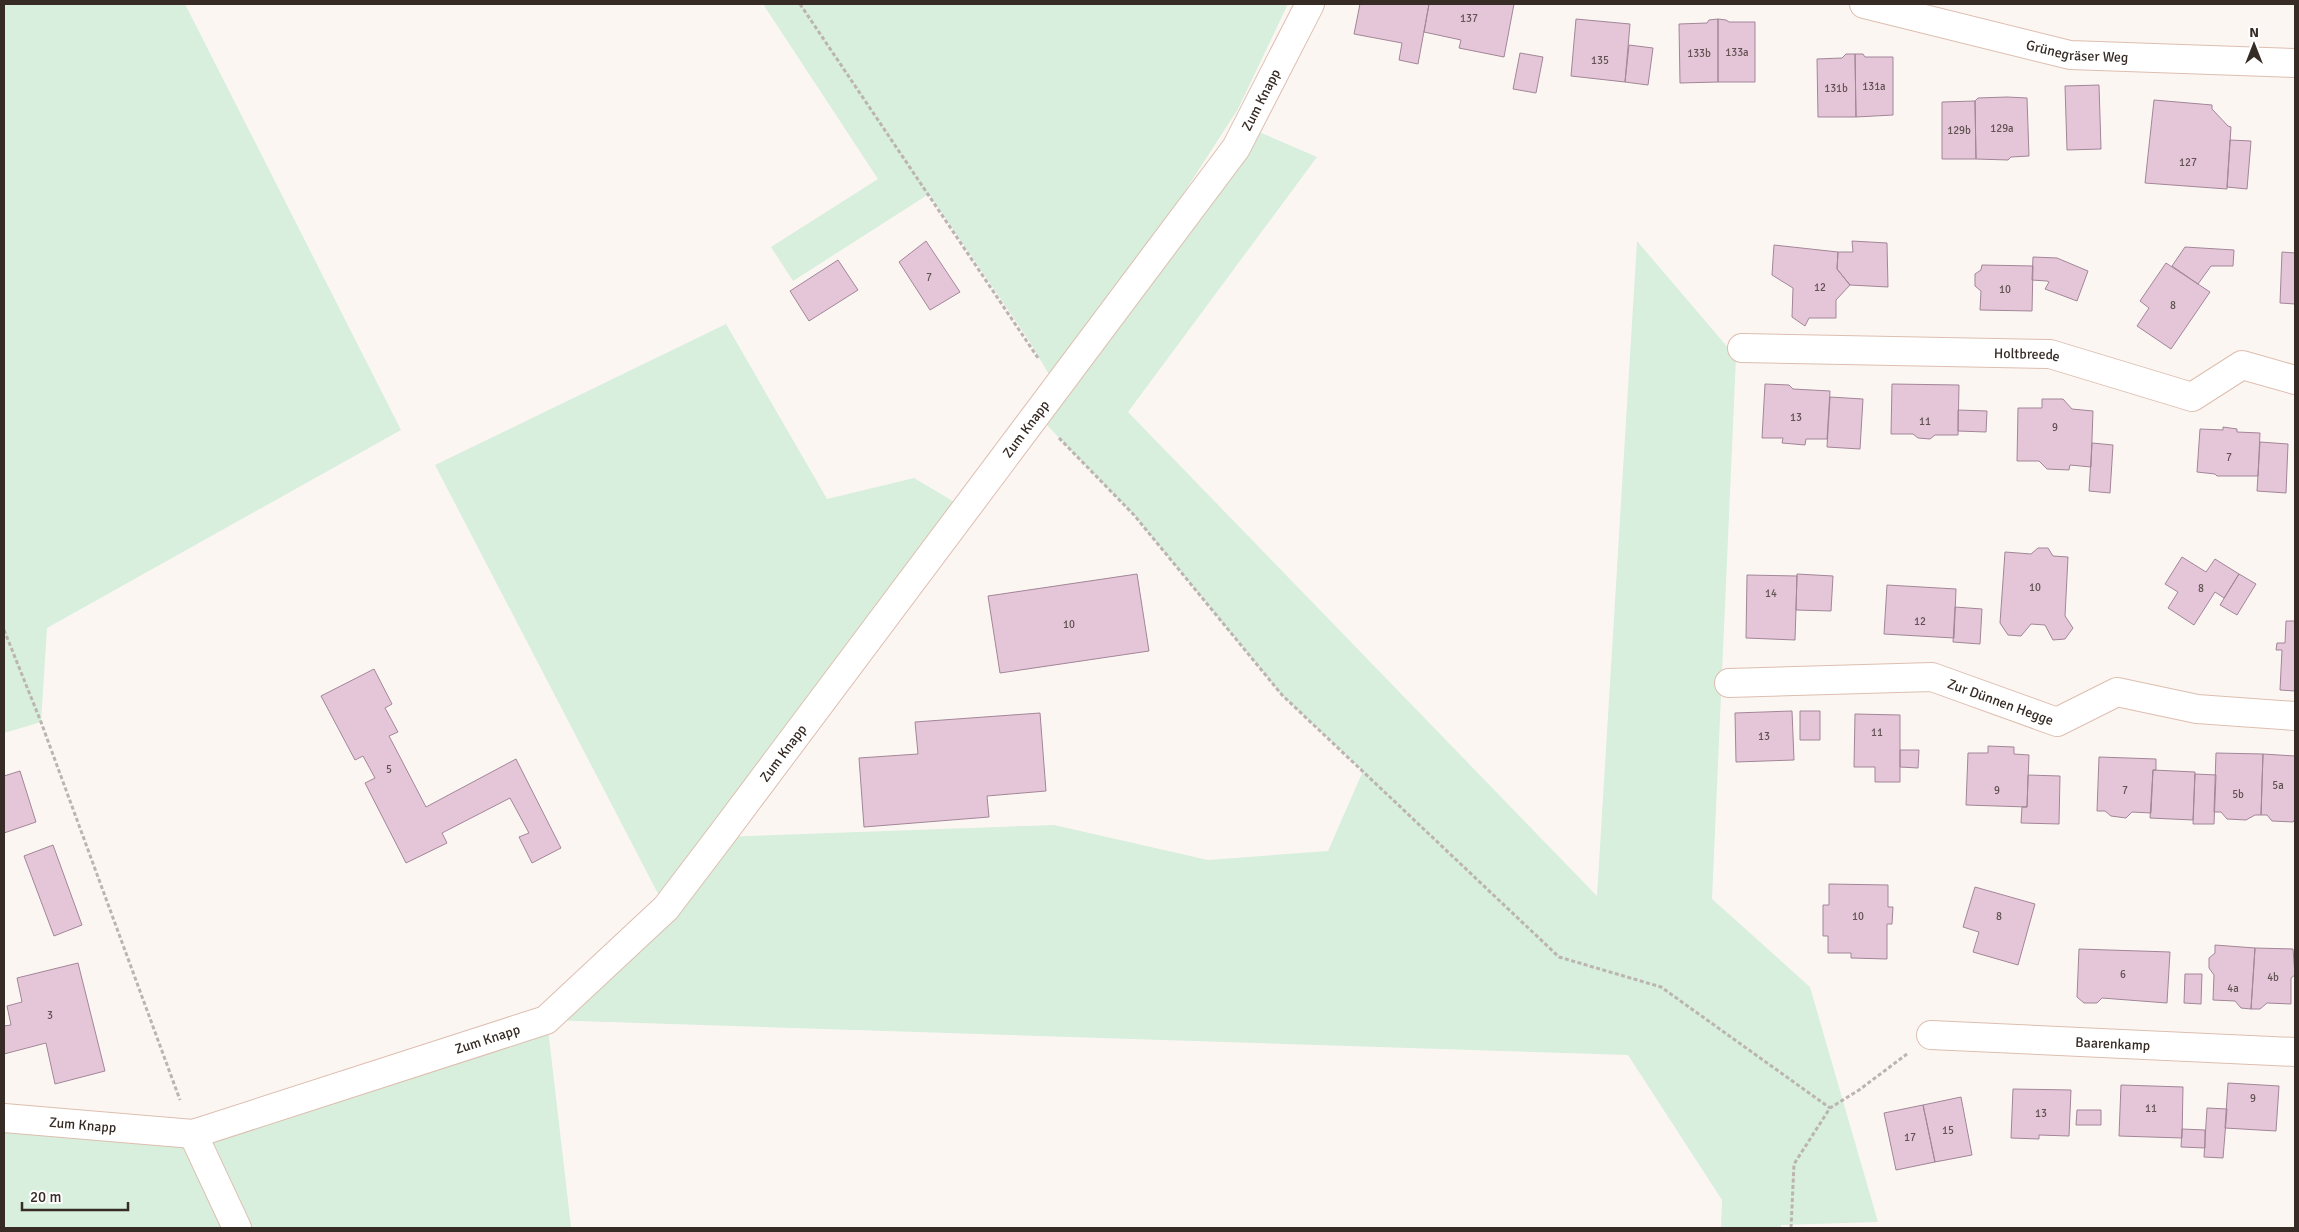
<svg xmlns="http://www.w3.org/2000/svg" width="2299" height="1232" font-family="Signika,sans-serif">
<rect width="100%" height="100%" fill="#fcf6f3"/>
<path fill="#d7efdc" d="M4,4H185L401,430L47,628L41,722L4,733Z
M763,4H1288L1238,109L1061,383L1248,156L1257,131L1317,157L1128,412L1597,896L1637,241L1736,357L1712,899L1810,987L1878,1222L1781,1225V1228H1721L1722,1200L1628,1055L547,1020L571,1227L4,1228V1118L193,1134L546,1020L666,909L435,465L726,324L827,499L914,478L966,509L720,837L1054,825L1208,860L1328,851L1363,771L1282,695L1134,515L1037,415L1057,388L1028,339L929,194L793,281L771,247L878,179Z"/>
<path fill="#e4c6d8" stroke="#a28697" d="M1360,4H1429L1418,64L1399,60L1402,43L1354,34Z
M1429,4H1514L1504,57L1459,48L1461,40L1424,32Z
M1576,19L1630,24L1625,82L1571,76Z
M1718,19L1726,20L1729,22H1755V82H1718Z
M1718,19V82L1680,83L1679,24L1707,23L1709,20Z
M1629,45L1653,48L1648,85L1625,82Z
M1520,53L1543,57L1536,93L1513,89Z
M1846,54H1855L1856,117H1818L1817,59L1842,58Z
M1855,54H1863L1865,57H1893V115L1856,117Z
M2099,85L2101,149L2067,150L2065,86Z
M2007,97L2027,98L2029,156L2011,157L2008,160L1976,159L1975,101L1978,98Z
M2154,100L2212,105V109L2228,126L2231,127L2227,189L2145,183Z
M1975,101L1976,159H1942V102Z
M2230,140L2251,141L2247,189L2227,187Z
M926,241L960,292L930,310L899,262Z
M1852,241L1887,243L1888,287L1850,285L1837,269L1838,252H1853Z
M1774,245L1838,252L1837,269L1850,285L1836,300V318H1809L1805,326L1792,317L1793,288L1772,275Z
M2185,247L2234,250L2233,266H2211L2198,284L2172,266Z
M2282,252L2295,253V304L2280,303Z
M2033,257L2057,258L2088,271L2077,301L2045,289L2049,282L2047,281L2032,280Z
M838,260L858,290L809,321L790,291Z
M2166,263L2210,292L2171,349L2137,326L2149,308L2140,301Z
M1982,265L2033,266L2032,311L1980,310L1981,291L1975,286V274L1981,270Z
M1765,384L1789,385L1793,389L1830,391L1827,439H1806L1805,445L1782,443L1783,438H1762Z
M1892,384L1959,385L1958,435H1935L1930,439L1918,438L1913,434H1891Z
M1830,397L1863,399L1860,449L1827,447Z
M2042,399H2063L2072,409L2093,411L2091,467L2070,465L2069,470L2047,469L2039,461H2017L2018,408H2042Z
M1958,410L1987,411L1986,432L1958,431Z
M2223,427L2237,429V432L2260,433L2258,476H2217L2215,474L2197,472L2200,429L2223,430Z
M2260,442L2288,444L2286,493L2257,491Z
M2092,443L2113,445L2110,493L2089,491Z
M2038,548H2048L2053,556L2068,557L2065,616L2073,628L2065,639L2053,640L2045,625L2031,624L2021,636L2008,635L2000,623L2005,552L2031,554Z
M2182,557L2206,572L2215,559L2239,574L2224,598L2215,592L2194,625L2168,608L2178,592L2165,584Z
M1137,574L1149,651L1000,673L988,596Z
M1797,574L1833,576L1831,611L1796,610Z
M2239,574L2256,584L2237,615L2220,605Z
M1747,575L1797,576L1795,640L1746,638Z
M1887,585L1956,589L1954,638L1884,634Z
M1955,607L1982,609L1980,644L1953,642Z
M2286,621H2295V691L2280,690L2282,650H2276L2277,643H2285Z
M374,669L392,704L385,708L398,732L389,736L426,807L516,759L561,848L532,863L519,837L529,833L510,798L442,833L447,843L406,863L365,783L375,778L363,756L355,760L321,696Z
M1792,711L1794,760L1736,762L1735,713Z
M1800,711H1820V740H1800Z
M1040,713L1046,791L987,796L989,817L864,827L859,758L918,754L915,722Z
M1855,714L1900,715V782H1875V767H1854Z
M1988,746L2014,747V754L2029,755L2027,807L1966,805L1968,753H1988Z
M1900,750H1919L1918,768L1900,767Z
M2216,753L2263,754L2261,815H2255L2246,820L2227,819L2221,812H2214Z
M2263,754L2295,756V819L2293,822L2272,821L2267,815H2261Z
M2099,757L2156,759V770H2153L2151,813L2132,812L2126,818L2111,816L2105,811H2097Z
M2153,770L2195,772L2193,820L2150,818Z
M20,771L36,822L4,833V776Z
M2195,774L2216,775L2214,824H2193Z
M2028,775L2060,776L2059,824L2021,823L2022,807H2027Z
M53,845L82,925L54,936L24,856Z
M1829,884L1888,885V907H1893L1892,924H1887V959L1851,958V953H1828V936H1823V905H1829Z
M1975,887L2035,904L2018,965L1973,952L1979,932L1963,927Z
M2215,945L2255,948L2251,1009L2241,1008L2235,1001L2213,1000L2214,975L2209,968V958L2215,953Z
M2255,948L2293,949L2295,975L2291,978V1004L2267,1003L2260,1009H2251Z
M2079,949L2170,952L2167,1003L2102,998L2097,1003H2084L2077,997Z
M78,963L105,1071L55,1084L46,1043L4,1054V1026L11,1025L7,1006L22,1002L17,978Z
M2185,974H2202L2201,1004L2184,1003Z
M2228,1083L2279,1086L2276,1131L2225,1128Z
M2121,1085L2183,1087L2182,1138L2119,1136Z
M2013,1089L2071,1090L2069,1136L2039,1135V1139L2011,1138Z
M1961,1097L1972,1155L1935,1162L1923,1105Z
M1923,1105L1935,1162L1896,1170L1884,1113Z
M2207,1108L2227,1109L2223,1158L2204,1157Z
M2077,1110H2101V1125H2076Z
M2182,1129L2205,1130V1148L2181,1147Z"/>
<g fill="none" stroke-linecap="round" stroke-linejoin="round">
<defs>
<g id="street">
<path id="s1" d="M1864,4L2070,55L2295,63"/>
<path id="s2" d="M1742,348L2050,354L2192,397L2242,365L2295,380"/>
<path id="s3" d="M1729,683L1932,677L2057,722L2117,692L2197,709L2295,716"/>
<path id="s4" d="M1931,1035L2295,1052"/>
<path id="s5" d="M4,1118L193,1134L546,1020L666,908L720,837L1236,148L1310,4"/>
<path d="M193,1134L237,1228"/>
</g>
</defs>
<use href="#street" stroke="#ddbeaf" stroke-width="30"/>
<path stroke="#bcb4b0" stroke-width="3" stroke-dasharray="4 2.5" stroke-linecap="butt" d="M800,4L1038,358
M1059,438L1134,515L1282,695L1559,957L1661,987L1830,1108
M4,630L41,722L180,1100
M1791,1228L1794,1164L1830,1108L1859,1090L1907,1054"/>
<use href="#street" stroke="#fff" stroke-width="28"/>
</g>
<g text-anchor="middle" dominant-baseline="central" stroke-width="5" stroke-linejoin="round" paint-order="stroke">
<g font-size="11" fill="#625252">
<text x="1469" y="18">137</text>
<text x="1737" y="52">133a</text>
<text x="1699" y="53">133b</text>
<text x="1600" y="60">135</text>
<text x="1874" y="86">131a</text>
<text x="1836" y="88">131b</text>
<text x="2002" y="128">129a</text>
<text x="1959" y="130">129b</text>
<text x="2188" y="162">127</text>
<text x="929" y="277">7</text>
<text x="1820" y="287">12</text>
<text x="2005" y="289">10</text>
<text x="2173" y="305">8</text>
<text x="1796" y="417">13</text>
<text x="1925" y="421">11</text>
<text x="2055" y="427">9</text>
<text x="2229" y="457">7</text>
<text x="2035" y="587">10</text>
<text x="2201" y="588">8</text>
<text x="1771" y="593">14</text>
<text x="1920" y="621">12</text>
<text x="1069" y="624">10</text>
<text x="1877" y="732">11</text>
<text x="1764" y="736">13</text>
<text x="389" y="769">5</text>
<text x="2278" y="785">5a</text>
<text x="1997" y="790">9</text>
<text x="2125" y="790">7</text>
<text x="2238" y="794">5b</text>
<text x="1858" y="916">10</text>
<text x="1999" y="916">8</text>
<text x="2123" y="974">6</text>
<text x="2273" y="977">4b</text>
<text x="2233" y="988">4a</text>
<text x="50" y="1015">3</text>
<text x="2253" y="1098">9</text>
<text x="2151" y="1108">11</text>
<text x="2041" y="1113">13</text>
<text x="1948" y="1130">15</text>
<text x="1910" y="1137">17</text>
</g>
<g font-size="14" fill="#362b25" stroke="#fff">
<text stroke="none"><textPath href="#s1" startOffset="219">Grünegräser Weg</textPath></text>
<text stroke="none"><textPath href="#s5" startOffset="1729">Zum Knapp</textPath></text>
<text stroke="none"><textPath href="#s2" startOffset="285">Holtbreede</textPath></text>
<text stroke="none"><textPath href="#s5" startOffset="1324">Zum Knapp</textPath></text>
<text stroke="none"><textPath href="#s3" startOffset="276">Zur Dünnen Hegge</textPath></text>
<text stroke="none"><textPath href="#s5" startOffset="919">Zum Knapp</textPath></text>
<text stroke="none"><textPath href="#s5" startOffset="499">Zum Knapp</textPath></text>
<text stroke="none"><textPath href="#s4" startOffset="182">Baarenkamp</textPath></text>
<text stroke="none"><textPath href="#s5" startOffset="79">Zum Knapp</textPath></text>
</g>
</g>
<rect width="2299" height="1232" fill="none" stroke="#362b25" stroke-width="10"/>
<g transform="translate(2254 45)" stroke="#ffffff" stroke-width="4" paint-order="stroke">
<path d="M0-4L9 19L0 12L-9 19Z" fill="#362b25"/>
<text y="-8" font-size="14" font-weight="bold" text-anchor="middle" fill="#362b25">N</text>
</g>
<path d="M22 1202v8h106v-8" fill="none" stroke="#362b25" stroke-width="2.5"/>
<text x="30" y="1202" font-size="15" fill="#362b25" stroke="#ffffff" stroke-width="4" paint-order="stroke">20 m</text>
</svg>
